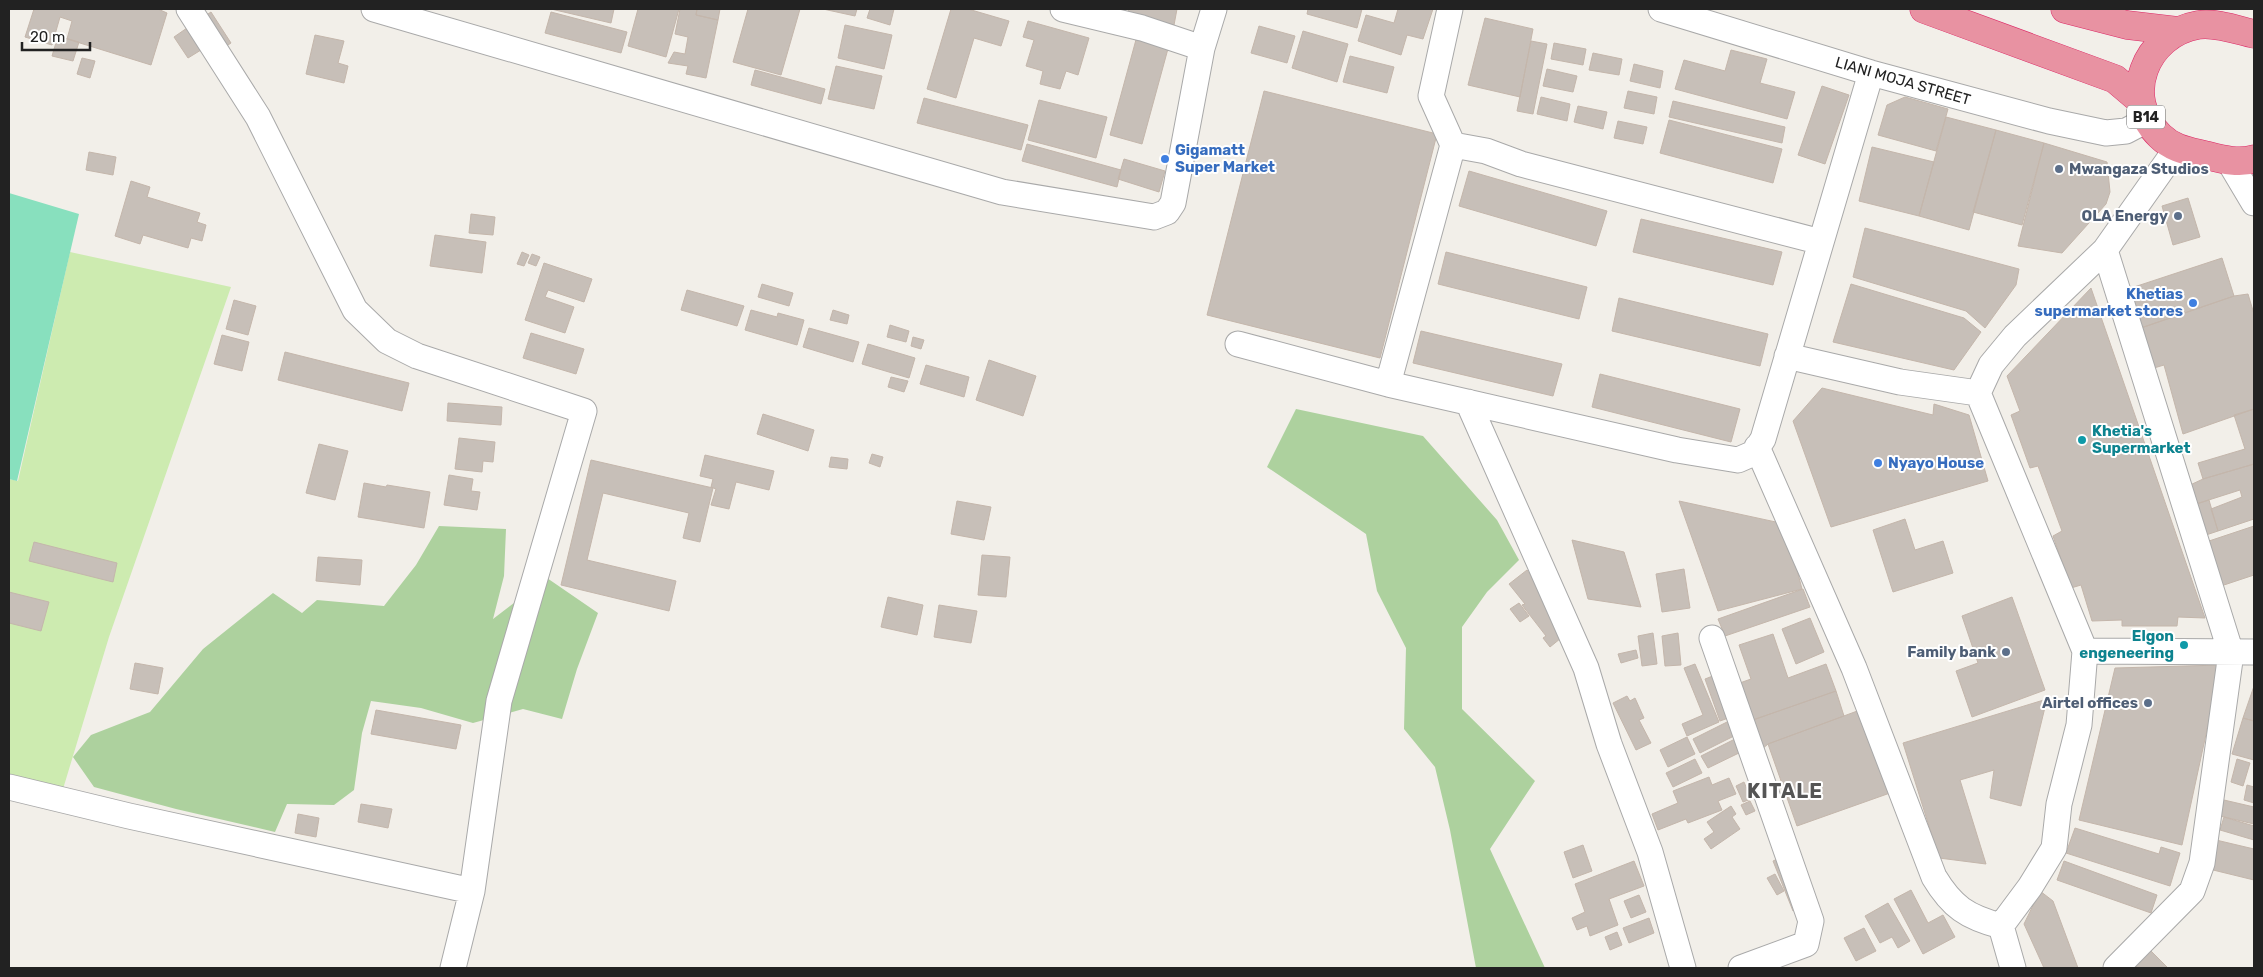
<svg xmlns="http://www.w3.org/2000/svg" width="2263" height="977" font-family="Rubik,sans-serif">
<rect width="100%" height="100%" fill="#f2efe9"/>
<path fill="#cdebb0" d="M70,252L231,287L109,637L63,789L9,774V479L18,481Z"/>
<path fill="#add19e" d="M1296,409L1423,436L1497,520L1519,560L1487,592L1462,627V709L1535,781L1490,849L1545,968H1476L1450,830L1435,767L1404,729L1406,648L1377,591L1366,534L1267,467Z
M439,526L506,529L504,576L493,619L547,578L598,613L577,669L562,719L523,709L473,723L421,708L371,701L362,733L354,790L334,805L287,804L275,832L176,809L94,787L73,757L91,735L150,712L203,649L273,593L302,613L317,600L384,606L416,565Z"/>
<path fill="#88e0be" d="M9,193L79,214L17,481L9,479Z"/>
<path fill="#c7bfb8" stroke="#c4b6ab" d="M34,9H158L167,13L151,65L67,39L72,21L60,17L52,45L25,37Z
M551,9H614L611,23Z
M638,9H679L666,57L628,46Z
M680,9H697L696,15L718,20L706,78L686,74L688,66L668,63L674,52L685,54L688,37L675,34Z
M697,9H720L718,20L696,15Z
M748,9H800L781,75L733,62Z
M823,9H857L855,16Z
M870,9H894L890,25L867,18Z
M951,9H968L1009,21L1001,46L974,38L956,98L927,89Z
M1129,9H1177L1174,25L1127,14Z
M1308,9H1362L1357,28L1307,14Z
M1398,9H1433L1423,39L1407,35L1401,55L1358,41L1366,15L1394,23Z
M211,12L231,43L207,59L187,28Z
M551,12L627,32L621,53L545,33Z
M1485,18L1533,29L1520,97L1468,85Z
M1028,21L1089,38L1078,75L1066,71L1060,89L1040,84L1043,71L1026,66L1034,40L1023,37Z
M845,25L892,35L884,69L838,58Z
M1259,26L1295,36L1287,63L1251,53Z
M187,28L201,50L188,58L174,37Z
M1303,31L1348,44L1337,82L1292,68Z
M315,35L344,41L338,63L348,66L344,83L306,74Z
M58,36L79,42L73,61L52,56Z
M1137,36L1169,45L1142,144L1110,135Z
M1531,41L1547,44L1533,114L1517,111Z
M1554,43L1586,49L1583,65L1551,59Z
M1731,50L1767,59L1760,83L1795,92L1787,119L1675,89L1684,60L1725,71Z
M1593,53L1622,59L1619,75L1589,70Z
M1350,56L1394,67L1387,93L1343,82Z
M82,58L95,61L90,78L77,74Z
M1634,64L1663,71L1660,88L1630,81Z
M836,66L882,76L874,109L828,99Z
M1547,69L1577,76L1573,92L1543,86Z
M755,70L825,89L821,104L751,85Z
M1822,86L1849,95L1825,164L1798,155Z
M1264,91L1437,134L1380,358L1207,315Z
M1628,91L1657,97L1654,114L1624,108Z
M1541,97L1570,104L1567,121L1537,114Z
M1905,97L1948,109L1936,151L1878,135L1887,105Z
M924,98L1028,125L1021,150L917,123Z
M1039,100L1107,117L1096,158L1028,140Z
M1673,101L1785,127L1782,143L1669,117Z
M1578,106L1607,112L1603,129L1574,122Z
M1946,117L1996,130L1969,230L1919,216Z
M1669,120L1782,149L1773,183L1660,153Z
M1618,121L1647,127L1643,144L1614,138Z
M1996,130L2044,143L2022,225L1973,212Z
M2044,143L2107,162L2110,192L2106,204L2062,253L2018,246Z
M1027,144L1121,170L1117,187L1022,161Z
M1872,147L1934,162L1919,216L1859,201Z
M89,152L116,157L113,175L86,170Z
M1124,159L1165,171L1159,192L1118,179Z
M1469,171L1607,211L1596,246L1459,206Z
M131,181L150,187L147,197L200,213L197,222L206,225L202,241L191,238L188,248L143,235L140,244L115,236Z
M2188,198L2200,237L2173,245L2162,206Z
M471,214L495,217L493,235L469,233Z
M1641,219L1782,252L1773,285L1633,252Z
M1865,228L2019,269L2016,285L1985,328L1966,311L1853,277Z
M435,235L486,242L482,273L430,266Z
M522,252L529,255L524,266L517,264Z
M1446,252L1587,287L1579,319L1438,284Z
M532,254L540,257L536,266L528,263Z
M2222,258L2234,296L2138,329L2125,290Z
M544,263L592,279L584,302L548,290L545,297L574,307L565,333L525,320Z
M762,284L793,293L789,306L758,297Z
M1851,284L1964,318L1981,332L1954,370L1833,342Z
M2091,288L2205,618L2178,617L2177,626H2122V620L2092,621L2081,585L2071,588L2053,536L2062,531L2038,466L2030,468L2011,415L2020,411L2007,376Z
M687,290L744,306L737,326L681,310Z
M2248,294L2254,314V409L2183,434L2164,365L2154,368L2138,329L2234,296Z
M1619,298L1768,334L1760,366L1612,331Z
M234,300L256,306L248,335L226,329Z
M751,310L777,317L778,313L804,320L797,345L745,330Z
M833,310L849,315L847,324L830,320Z
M890,325L909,331L906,342L887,337Z
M809,328L859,342L853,362L803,347Z
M1421,331L1562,364L1553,396L1413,363Z
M531,333L584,349L576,374L523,358Z
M222,335L249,342L242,371L214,364Z
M913,337L924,340L921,349L911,346Z
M868,344L915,358L909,378L862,364Z
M285,352L409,383L402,411L278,380Z
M989,360L1036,376L1023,416L976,400Z
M926,365L969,377L964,397L920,384Z
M1600,374L1740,409L1731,442L1592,407Z
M891,377L908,381L904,392L888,387Z
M1822,388L1933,415L1934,404L1969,415L1988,481L1831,527L1793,421Z
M448,403L502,407L501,425L447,421Z
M2254,409V464L2203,479L2198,463L2245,449L2234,415Z
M763,414L814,430L808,451L757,434Z
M459,438L495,442L493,462L483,461L482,472L455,469Z
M319,444L348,451L335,500L306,493Z
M872,454L883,457L880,467L869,463Z
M705,455L774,471L769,490L736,482L729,509L711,505L716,489L711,487L713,479L700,476Z
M831,457L848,459L847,469L829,467Z
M591,460L713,488L700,542L683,538L689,513L603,493L587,560L676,581L669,611L561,585Z
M2254,464V519L2218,531L2211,509L2242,497L2240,490L2193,505L2188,486L2203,479Z
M449,475L473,479L471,491L480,492L477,510L444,505Z
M364,483L386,487L387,485L430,492L424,528L358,517Z
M2209,500L2218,531L2203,536L2193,505Z
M957,501L991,507L984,540L951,534Z
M1679,501L1785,524L1802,589L1718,611Z
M1905,519L1915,550L1943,541L1953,573L1893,592L1873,530Z
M2254,526V575L2221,586L2206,542Z
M1572,540L1624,552L1641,607L1588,599Z
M34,542L117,563L113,582L29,561Z
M982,555L1010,557L1006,597L978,595Z
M318,557L362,560L360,585L316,581Z
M1684,569L1690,608L1662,612L1656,574Z
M1527,570L1560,613L1566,634L1550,647L1543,638L1546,636L1522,605L1525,604L1509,584Z
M1803,589L1810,607L1725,636L1718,619Z
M9,592L49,602L41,631L9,623Z
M888,597L923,605L917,635L881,627Z
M2012,597L2045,690L1972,717L1956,671L1978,663L1962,616Z
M1519,603L1529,616L1520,622L1510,609Z
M939,605L977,611L971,643L934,637Z
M1810,618L1824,652L1796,664L1782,629Z
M1653,633L1657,664L1642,666L1638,636Z
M1678,633L1681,665L1665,666L1662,636Z
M1773,634L1788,678L1826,664L1836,691L1750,721L1737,684L1751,679L1739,645Z
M1636,650L1638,658L1621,663L1618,654Z
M135,663L163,668L158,694L130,689Z
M1695,664L1719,722L1687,736L1682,724L1703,715L1684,668Z
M2221,665L2182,845L2079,820L2115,668Z
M1718,674L1734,716L1720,721L1705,679Z
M2254,686V721L2243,718Z
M1836,691L1844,716L1768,744L1761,750L1750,721Z
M1627,696L1630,701L1635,698L1644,718L1639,720L1651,743L1636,750L1613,703Z
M2047,699L2021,806L1990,798L1994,770L1960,780L1986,864L1939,858L1903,743Z
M376,710L461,725L456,749L371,734Z
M1860,710L1890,793L1797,826L1768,744Z
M2243,718L2254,721V760L2232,754Z
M1729,721L1736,735L1700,753L1693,739Z
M1687,737L1695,754L1668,767L1660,750Z
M1735,739L1741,752L1708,768L1701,756Z
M1695,759L1702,773L1673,787L1666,773Z
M2237,759L2250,763L2243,786L2231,782Z
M1709,777L1712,785L1729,778L1736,794L1718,801L1722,810L1688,823L1686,819L1658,830L1652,814L1678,803L1673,791Z
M1744,782L1751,799L1743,802L1736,786Z
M2247,785L2254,787V803L2244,800Z
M2224,800L2254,807V824L2220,816Z
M1750,801L1755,811L1746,815L1741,805Z
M361,804L392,809L388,828L358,822Z
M1731,806L1736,814L1732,817L1740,829L1711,849L1704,839L1714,832L1707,822Z
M298,814L319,818L316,837L295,833Z
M2224,817L2254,826V840L2220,830Z
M2075,828L2159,854L2161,847L2180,853L2170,886L2066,853Z
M2216,840L2254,849V880L2209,869Z
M1583,845L1592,871L1573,878L1564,852Z
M1782,857L1803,906L1793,911L1773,861Z
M1634,861L1644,886L1609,899L1618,925L1590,936L1587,926L1577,930L1572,918L1585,912L1575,884Z
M2064,861L2157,895L2151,913L2057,880Z
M1775,874L1784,891L1777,895L1767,878Z
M1911,890L1928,923L1943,915L1955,937L1923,954L1894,899Z
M2040,891L2053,901L2078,968H2044L2024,924Z
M1639,895L1646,912L1631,918L1624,901Z
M1888,903L1910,941L1898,948L1892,937L1880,943L1865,916Z
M1649,918L1654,933L1629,943L1623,928Z
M1864,928L1876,951L1856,961L1844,938Z
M1617,932L1622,945L1610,950L1605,937Z
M2149,949L2168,968H2138L2134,964Z"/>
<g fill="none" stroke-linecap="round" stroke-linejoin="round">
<defs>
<path id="minor" d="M374,9L1002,192L1154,217L1167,212L1173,203L1202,48L1214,9
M1063,9L1142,28L1202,48
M1450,9L1431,96L1453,145
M1661,9L1871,73L2049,121L2106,133L2126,131L2147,120
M2229,161L2254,203
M2105,250L2231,653L2202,863L2192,891L2116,968
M1238,344L1388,384L1677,450L1738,460L1754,453L1763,439L1871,73
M1787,356L1900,382L1978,393
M1388,384L1453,145L1486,151L1521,164L1821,242
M1468,402L1586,668L1609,744L1650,852L1683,968
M1757,447L1854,668L1934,877C1952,907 1967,917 2001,926
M1712,638L1811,921L1806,944L1741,968
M2085,651L2254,652
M9,787L129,816L472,891L499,701L584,411L417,356L387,341L355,310L258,117L189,9
M2001,926L2030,887L2054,848L2059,804L2079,725L2085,651L1978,393L1991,365L2015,336L2105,250L2177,148
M2001,926L2013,968
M453,968L472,891"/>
<path id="highway" d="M1924,9L2115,79L2141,101
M2065,9L2127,25L2178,31
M2254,34C2237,30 2215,22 2198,25C2145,34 2120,98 2160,136C2173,149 2189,151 2205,155C2221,159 2238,164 2254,159"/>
</defs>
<use href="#minor" stroke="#a9a9a9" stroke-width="27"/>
<use href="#highway" stroke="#dc2a67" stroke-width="29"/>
<use href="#minor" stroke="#fff" stroke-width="25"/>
<use href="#highway" stroke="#e892a2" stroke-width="28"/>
</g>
<g fill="#3f7fe0" stroke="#fff" stroke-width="2">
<circle cx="1165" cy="159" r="5"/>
<circle cx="2193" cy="303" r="5"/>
<circle cx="1878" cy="463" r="5"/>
</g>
<g fill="#5c6f8a" stroke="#fff" stroke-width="2">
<circle cx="2059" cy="169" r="5"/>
<circle cx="2178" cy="216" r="5"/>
<circle cx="2006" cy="652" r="5"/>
<circle cx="2148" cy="703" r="5"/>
</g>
<g fill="#0f9aa8" stroke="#fff" stroke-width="2">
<circle cx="2082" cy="440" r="5"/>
<circle cx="2184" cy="645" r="5"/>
</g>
<g text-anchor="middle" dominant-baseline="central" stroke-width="4" stroke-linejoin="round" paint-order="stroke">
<rect fill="#fff" stroke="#646464" stroke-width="1" x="2127" y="105.5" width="38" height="23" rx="4"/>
<g font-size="14" font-weight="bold" fill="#222">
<text x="2146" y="117">B14</text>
</g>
<g font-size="15" fill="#222" stroke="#fff">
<text transform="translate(1903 81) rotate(16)">LIANI MOJA STREET</text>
</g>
<g font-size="15" font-weight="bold" fill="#366cbe" stroke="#fff" text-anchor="start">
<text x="1175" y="150">Gigamatt<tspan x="1175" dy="17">Super Market</tspan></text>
<text x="2183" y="294" text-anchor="end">Khetias<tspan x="2183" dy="17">supermarket stores</tspan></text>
<text x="1888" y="463">Nyayo House</text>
</g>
<g font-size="15" font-weight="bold" fill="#4e5e75" stroke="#fff" text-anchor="end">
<text x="2069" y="169" text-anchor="start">Mwangaza Studios</text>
<text x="2168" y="216">OLA Energy</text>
<text x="1996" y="652">Family bank</text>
<text x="2138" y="703">Airtel offices</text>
</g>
<g font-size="15" font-weight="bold" fill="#0d838f" stroke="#fff" text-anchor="start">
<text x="2092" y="431">Khetia's<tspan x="2092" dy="17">Supermarket</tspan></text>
<text x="2174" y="636" text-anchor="end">Elgon<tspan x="2174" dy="17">engeneering</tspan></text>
</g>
<g font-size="20" font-weight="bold" letter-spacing="1" fill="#555" stroke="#fff">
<text x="1785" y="791">KITALE</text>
</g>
</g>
<rect width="2263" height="977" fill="none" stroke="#222222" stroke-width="20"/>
<path d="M22 42v8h68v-8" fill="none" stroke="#222222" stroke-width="2.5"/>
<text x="30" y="42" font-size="15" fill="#222222" stroke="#ffffff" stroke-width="4" paint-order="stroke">20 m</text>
</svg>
